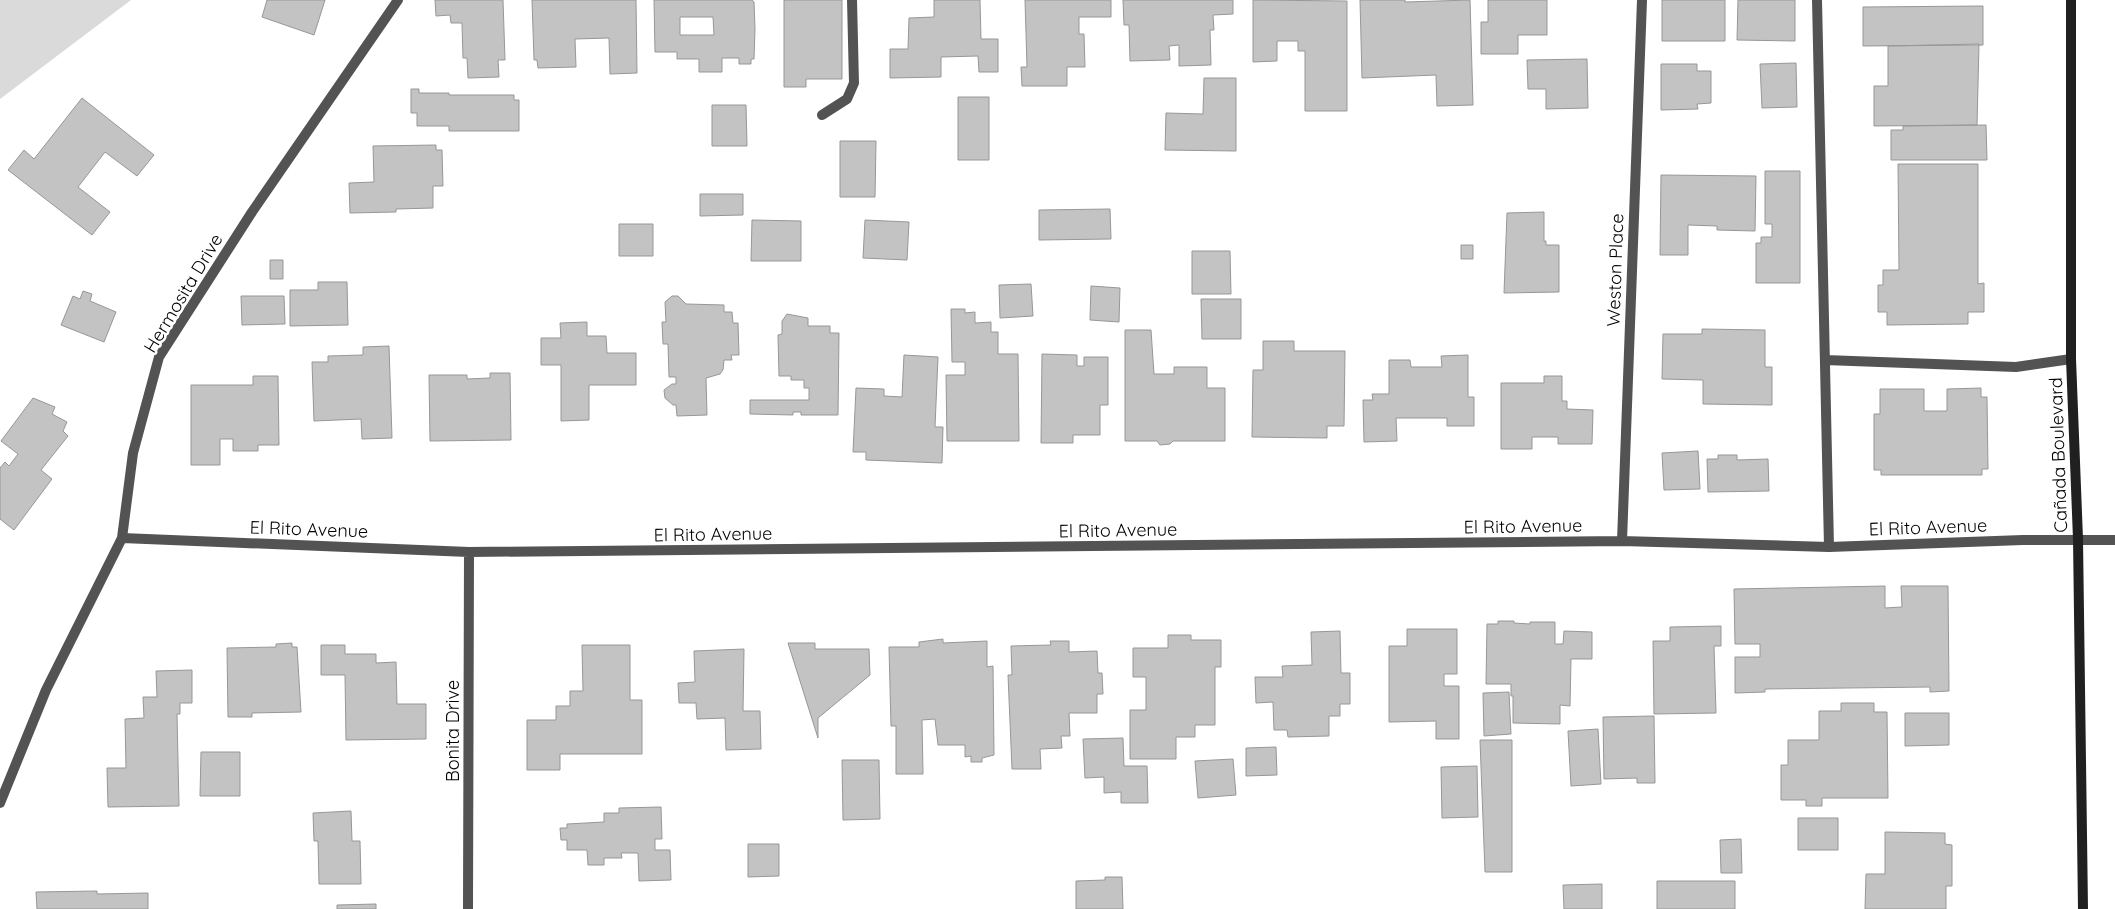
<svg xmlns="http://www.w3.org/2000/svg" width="2115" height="909" font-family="Quicksand,sans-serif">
<rect width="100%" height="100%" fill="#fff"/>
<path fill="#dadada" d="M0,0H131L0,99Z"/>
<path fill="#c3c3c3" stroke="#979797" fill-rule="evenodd" d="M267,0H325L314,35L262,17Z
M435,0H503L505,60H498L499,77L468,78L467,58H463L462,23H451L450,15L436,16Z
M532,0H636L637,73L610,74L609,38L575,39L576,67L538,68L537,60H534Z
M654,0H752L754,2L755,29L754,59H751V64H739V58H722V72H699V59H677V52H655ZM680,17H713L714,35H680Z
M784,0H842V79H806V87H784Z
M934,0H980L981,39H998V72H979L978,56L941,57V77L890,78V49H908L909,18L934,17Z
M1025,0H1111V17H1079V34H1084L1085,67H1067V86H1022L1021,67H1027Z
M1123,0H1233V14L1213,15L1214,30H1210L1211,65L1179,66V45L1169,46L1170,60L1130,61L1129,25H1124Z
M1253,0L1347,1V111H1305V51H1298V41H1277V61L1253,62Z
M1360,0H1405V2L1470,0L1473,105L1437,106L1436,75L1362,78Z
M1488,0H1547V35H1518V54H1481V22H1488Z
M1662,0H1725V41H1662Z
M1738,0H1795V41L1737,40Z
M1983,6V45L1863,46V7Z
M1979,44L1977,125L1874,126V86H1888V46Z
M1587,59L1588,108L1546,109V89H1528L1527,60Z
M1796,63L1797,107L1762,108L1760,64Z
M1661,64H1697V71H1711V103L1697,104L1698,109L1661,110Z
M1204,78H1236V151L1165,150L1166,113L1203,114Z
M411,89H419V93H449V95H514V100H519V131H449V126H417V113H411Z
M958,97H989V160H958Z
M82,98L154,155L137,176L105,152L78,187L110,212L92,235L8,170L24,150L34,159Z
M712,105H746L747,146H712Z
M1986,125L1987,160H1891V130H1903V126Z
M840,141H876L875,197H840Z
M436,145V150H442L443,186H433V208L396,209V212L350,213L349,183L374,182L373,146Z
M1898,164H1978V284L1984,283V312H1968V324L1887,325V312H1878V285H1883V270H1899Z
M1765,171H1800V283H1756V243H1761V237H1772V224H1765Z
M1661,175L1756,176L1755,231L1717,230V226L1688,225V255H1660Z
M700,194H743V215L700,216Z
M1110,209L1111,239L1039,240V210Z
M1544,212V241H1546V245H1559V292L1504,293L1507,213Z
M752,220L801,221V261H751Z
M865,220L909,222L907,260L863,258Z
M619,224H653V256H619Z
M1461,245H1473V259H1461Z
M1192,251H1230L1231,294H1192Z
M270,260H283V279H270Z
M318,282H347L348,325L290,326V290H318Z
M1031,284L1033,316L1000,318L999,285Z
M1091,286L1120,288L1119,322L1090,320Z
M83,291L92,294L90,301L116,312L104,342L61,325L73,296L80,299Z
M241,296H284L285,324L242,325Z
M672,296H678L686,304L724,305V312H732L733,323H738L739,355H731L732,360H724L723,370L720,374L706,378L707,415L677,416L676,405H673L665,398L664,390L672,384H676V377H669L668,344H663L662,322H666L665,302Z
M1201,299H1241V339H1202Z
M951,309H965V313L975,312V323L991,322V332H998V354H1018L1019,441H947L946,375H965V362H952Z
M787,314L808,318V326H830V333H839L838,415H801V412H793V415L750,414V400H809V388H804V380H791V376H779L778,335L782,334V321Z
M587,322V336H606L607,353H636V385H589V420L561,421V365H541V338H561L560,323Z
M1702,329L1765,330V367H1772V405L1703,404V380L1662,379L1663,334H1702Z
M1125,330H1151L1154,374H1174V367H1207V388H1225V441H1173L1170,444L1160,445L1157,441H1125Z
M1263,341H1294V351H1345L1344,426H1327V438L1252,437L1253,370H1263Z
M389,346L392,438L362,439L361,419L314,421L312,362H328V356L363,355V347Z
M1042,354L1077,355V366H1084V357H1108V405H1100V435H1073V443H1041Z
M904,355L938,357L935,427H943L942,463L866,460V452H853L856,388L884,389V396L902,397Z
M1468,355V397H1474V426H1447V418H1396L1397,441L1364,442L1363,400H1373L1372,394H1389V360H1410L1411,367H1442L1441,356Z
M490,373H510L511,440L430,441L429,375H467V379L490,378Z
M253,376H278L279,445H258V451H233V439H220V465H191V385H253Z
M1544,376H1562V401H1567V409L1593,410L1592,444H1558V437H1532V449H1501V383H1544Z
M1981,388V397H1987L1988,469H1982V475H1881V470H1874V414H1880V389H1924V411H1947V389Z
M33,398L55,407L52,414L67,422L63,431L68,436L41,470L52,479L14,530L0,519V468L5,462L9,466L18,454L1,441Z
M1698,451L1700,489L1664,490L1662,453Z
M1718,455H1737V460L1768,459L1769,491L1708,492L1707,459H1718Z
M1885,586V608L1902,607L1901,586H1948L1949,691L1930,692V687L1765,689V692L1735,693V657H1760V644H1735L1734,589Z
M1498,621H1514V623L1530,624V622H1555V644H1563L1564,631L1592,632V659H1571L1570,706L1560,705V724L1513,723V696H1511V684H1486L1487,624H1498Z
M1721,626V646H1714L1716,713L1654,714L1653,641H1670V627Z
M1407,629H1457V674H1444V686H1459V739H1436V721L1389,722V646H1407Z
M1340,631L1341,673H1350V704H1340V716H1329V736L1288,737L1287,730H1274L1273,702L1256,703L1255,677H1283L1282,666L1312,665L1311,632Z
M1168,635H1191V640H1221V667H1215V725H1195V737H1176V759H1130V710H1146V677H1133V648H1168Z
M943,639V643L987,641V667L993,666L994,755L982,758V762H971V756L965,757V745H938L935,719L922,720L923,774H896V726H891L889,647H919V642Z
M1050,641H1069V652L1097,651L1098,673H1102L1103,694H1097V713H1069L1070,736H1061L1062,748L1040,749L1041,769H1012L1008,675H1012L1011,646L1051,645Z
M292,643V647H297L301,712L252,713V717H228L227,648L276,647V644Z
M788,643H815V649H869L870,675L818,718V738Z
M321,645H345V654H376V663L396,662L397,704H426V739L346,740L345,675H321Z
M582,645H630V700H642V754H560V770H527V720H556V706H570V691H583Z
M744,649L743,711H760L761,749L726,750L725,718L697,719L696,703H679L678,683L695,682L694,651Z
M192,670V703H180V714H177L179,806L108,807L107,768H126L125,719L144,718L143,697H157L156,671Z
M1509,692L1511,734L1484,736L1483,693Z
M1841,703H1874V712H1887L1888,798H1822V806H1806V800H1781V765H1788V740H1819V711H1841Z
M1905,713H1949V745L1905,746Z
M1654,716L1655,783H1637V778L1604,779L1603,717Z
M1598,729L1601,784L1571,786L1568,731Z
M1123,738L1124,766H1147L1148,803H1121V792L1104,793V777L1085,778L1083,739Z
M1480,740H1512V872H1485Z
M1276,747L1277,775L1246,776V748Z
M201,752H240V796H200Z
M1233,759L1236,795L1198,798L1195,761Z
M842,760H879L880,819L843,820Z
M1477,766L1478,817L1442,818L1441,767Z
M661,807L662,839H655V850H670L671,880L639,881L638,853H621L622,858H604V865H588L587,850H567V840H561L560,828H567V824L604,822V813H619V808Z
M351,811L352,841H360L361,884H319L318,841H314L313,813Z
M1798,818H1838V850H1798Z
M1885,832L1945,833V844L1952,845V886H1946V909H1865L1866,874H1885Z
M1741,839L1742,873H1721L1720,840Z
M748,844H779V876L748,877Z
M1105,877H1122L1123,909H1076V881L1105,880Z
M1657,881H1735V909H1657Z
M1602,884V909H1564L1563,885Z
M97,891V894L148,893V909H37L36,892Z
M376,904V909H337V905Z"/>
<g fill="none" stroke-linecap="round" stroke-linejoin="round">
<path stroke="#535353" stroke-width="10" d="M1817,0L1829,547
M822,115L847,99L854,83L852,0
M1825,360L2016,367L2071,359"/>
<path stroke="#535353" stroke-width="10" d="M122,538L469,552L1622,541L1829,547L2023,540H2115
M1622,541L1642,0
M0,803L46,690L122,538L133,453L159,357L252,212L398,0
M468,909L469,552"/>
<path stroke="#202020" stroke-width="10" d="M2071,0V359L2078,539L2083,909"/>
</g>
<g text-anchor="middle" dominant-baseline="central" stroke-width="5" stroke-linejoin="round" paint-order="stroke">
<g font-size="18" fill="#000" stroke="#fff">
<text transform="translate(1615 270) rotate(-88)">Weston Place</text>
<text transform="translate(183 293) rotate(-59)">Hermosita Drive</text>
<text transform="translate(2058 455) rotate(-92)">Cañada Boulevard</text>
<text transform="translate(1523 526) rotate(-1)">El Rito Avenue</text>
<text transform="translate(1928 527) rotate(-2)">El Rito Avenue</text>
<text transform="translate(309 529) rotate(2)">El Rito Avenue</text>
<text transform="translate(1118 530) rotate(-1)">El Rito Avenue</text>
<text transform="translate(713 534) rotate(-1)">El Rito Avenue</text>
<text transform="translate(452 731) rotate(-90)">Bonita Drive</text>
</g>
</g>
</svg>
